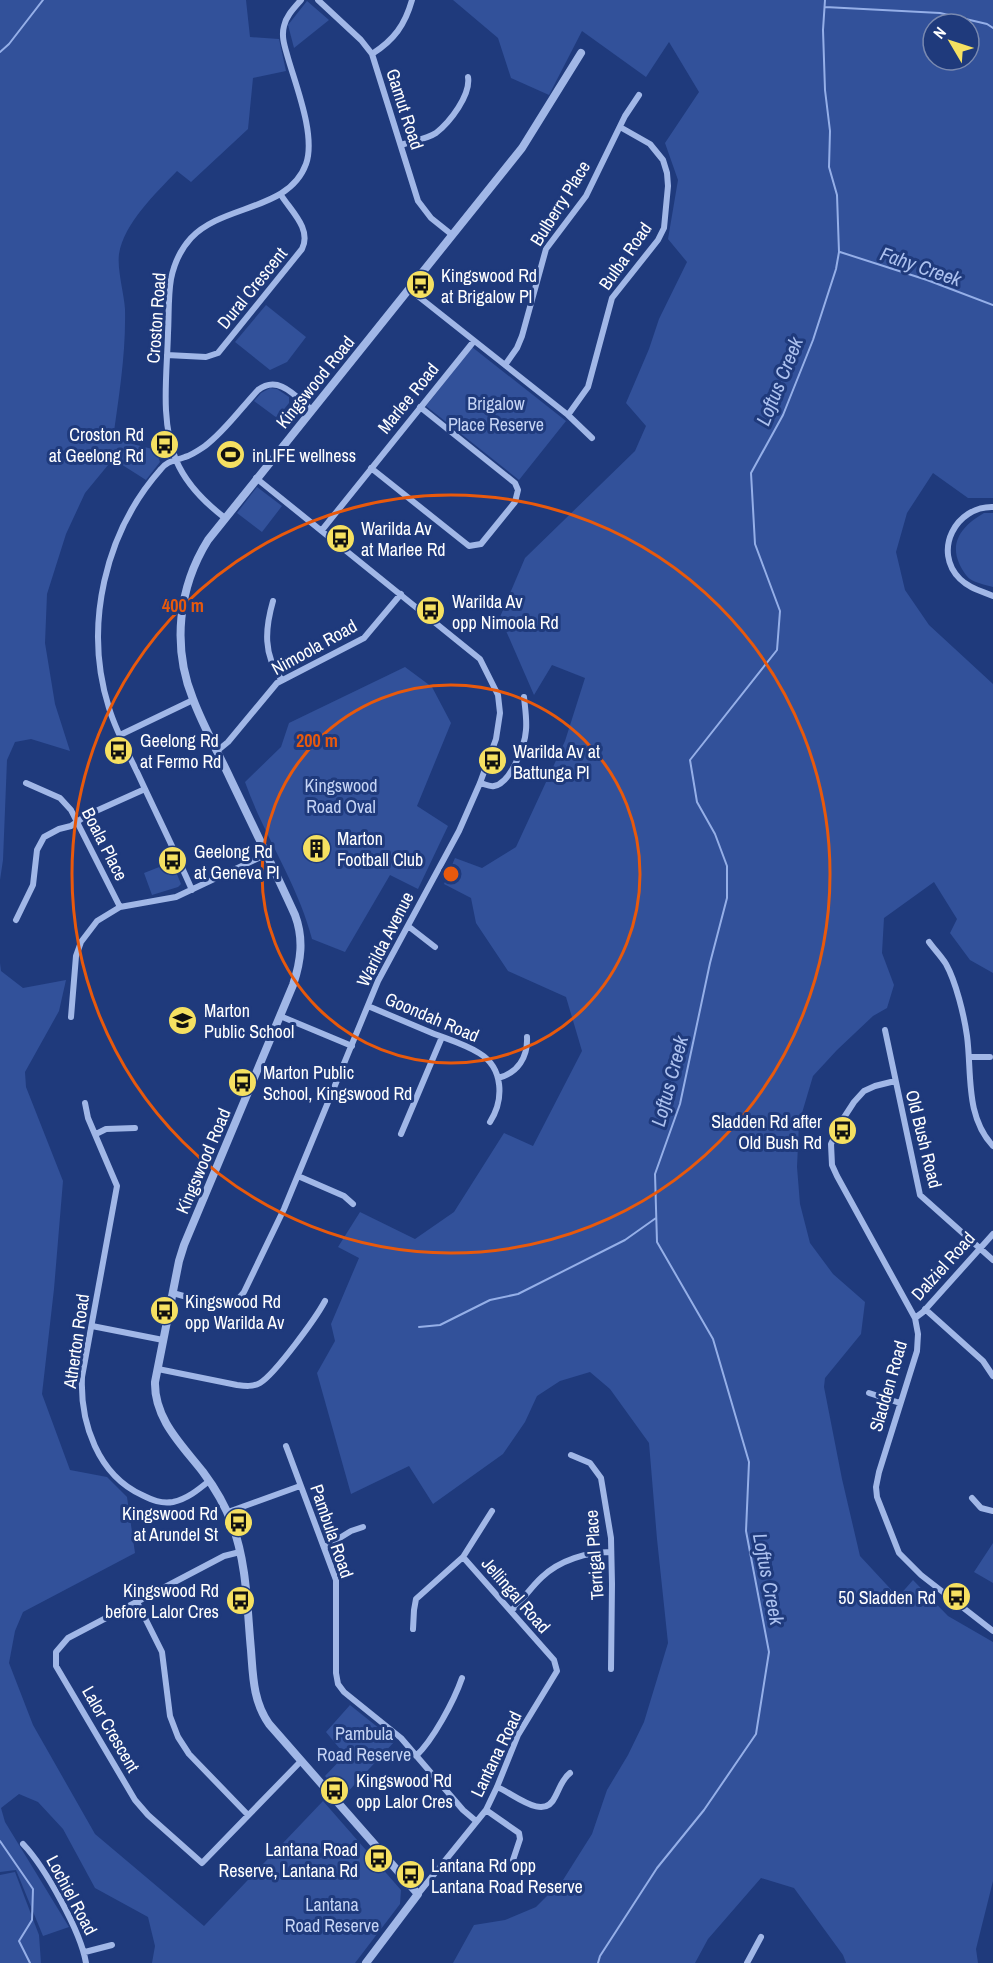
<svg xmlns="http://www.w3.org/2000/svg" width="993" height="1963" font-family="'Archivo Narrow',sans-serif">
<rect width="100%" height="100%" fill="#1f3a7c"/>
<path fill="#32519a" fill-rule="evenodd" d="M0,0H246L250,37L279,39L286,71L253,78L248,129L191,182L177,171C156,193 124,223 119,254C117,270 124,293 125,309C126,354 119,395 113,439L156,450L160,462L146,480L113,459L85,493L66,534L47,594L45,643L55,704L70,751L31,739L15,742L7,760L3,860L0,880Z
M453,0H993V498H968L933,473L907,513L896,552L905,590L929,625L993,684V973L970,960L950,933L957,919L934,882L884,918L882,953L894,985L887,1008L873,1016L837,1050L813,1076L799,1123L797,1167L800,1204L810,1243L833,1274L865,1302L861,1334L825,1378L824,1387L842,1479L860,1556L898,1597L913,1580L948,1616L993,1642V1881L976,1949L978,1963H846L843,1955L794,1888L761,1878L708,1939L695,1963H453L474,1925L505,1920L536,1907L563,1880L592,1834L607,1790L628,1755L644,1722L668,1643L657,1539L649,1443L610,1389L590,1372L560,1381L537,1396L525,1422L503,1454L433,1504L409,1466L351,1494L317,1373L335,1341L331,1324L359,1258L338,1247L360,1212L415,1239L454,1212L504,1133L533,1146L582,1051L566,997L508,971L476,923L471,898L444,884L455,858L482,868L516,847L565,741L585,678L552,665L534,695L500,617L525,558L635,451L646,426L626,403L649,349L659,319L687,262L668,239L678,180L665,143L699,92L669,42L646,77L582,31L549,95L511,78L498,38ZM933,24H969V60H933Z
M307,1L329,20L294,48L288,25Z
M266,305L306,337L287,362L270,370L235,342Z
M472,347L566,421L519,480L426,406Z
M270,388L277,389L289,397V403L277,418L254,401L261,393Z
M257,487L282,506L262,532L237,513Z
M984,513H993V587C986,585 976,583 970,579C966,576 961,568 959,563C949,540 965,524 984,513Z
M405,667L432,687L451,723L417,806L448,826L418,889L390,875L345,952L312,939C298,884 264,836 245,782L281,747L289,723Z
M172,862L181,884L178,887L152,895L144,873Z
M0,963L1,971L23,988L66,980L59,1011L25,1072L26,1087L63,1181L54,1289L42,1394L70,1470L107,1477L127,1497L135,1553L23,1612L15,1631L9,1663L33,1725L95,1834L204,1926L323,1801L401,1890L400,1904L355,1963H152L155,1946L148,1917L95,1888L63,1829L38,1802L19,1794L1,1808L5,1822L69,1927L43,1936L16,1870L0,1872Z
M993,1543V1583L974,1572Z
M350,1705L395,1741L343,1797L325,1776L345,1755L326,1732Z
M15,1872L39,1935L41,1963H0V1875Z"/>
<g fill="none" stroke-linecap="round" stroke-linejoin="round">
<path stroke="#95afe8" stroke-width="2" d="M825,7L940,13L987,24L993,28
M0,52L9,44L43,0
M840,252L927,280L993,305
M419,1327L440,1325L490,1300L518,1294L625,1240L656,1218
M0,1841L33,1889L32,1920L19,1941L30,1963
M598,1963L600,1956L657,1868L704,1810L756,1734L769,1652L746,1531L749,1462L713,1339L657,1242L655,1174L680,1104L710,963L727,898V866L715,834L697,802L690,760L777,650L780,611L755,544L751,473L783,415L813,340L836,269L839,252L837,195L829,167L830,131L825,90L823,30L825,0"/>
<path stroke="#a1b7e7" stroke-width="6" d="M318,0L361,40L372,54L418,201L431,218L451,234
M372,54C394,40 405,25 412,0
M401,145C412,141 427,139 436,133C450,122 471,95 468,77
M409,289L568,415L592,438
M167,355L206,357L218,353L302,249C312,229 291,211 281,195
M505,365L517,348L522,336L546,249L586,196L625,116L639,95
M568,415L588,387L612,298L658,240L664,228L668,186L667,173L663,160L650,144L620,127
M371,468L469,546L481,544L515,502L518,490L515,483L420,407
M993,507C956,506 932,551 960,579C969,588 981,591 993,596
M225,518C204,502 186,484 176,460C160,420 167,375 168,333C169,316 168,296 171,279C174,264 181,249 191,238C223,204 289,211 306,164C316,136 296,86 288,58C285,47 281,37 284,26C286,16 294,8 301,0
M322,530L474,341
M273,601C265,629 263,654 281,679
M120,735L193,700
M217,751L228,742L277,683L364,638L401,594
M26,783L60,798L71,810L120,907
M480,783C485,784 489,787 494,786C511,783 525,745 526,730C527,719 525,708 524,697
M192,890C175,851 156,813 138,774C128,753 116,731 109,708C83,626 105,532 161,469C168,460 175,461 185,457C192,455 199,450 205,446C225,431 241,408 258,390C279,374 296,397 312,410
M16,920L33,885L37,850L44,837L59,829L71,826L87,815L145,789
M408,926L435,947
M929,942C934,949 941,956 946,964C956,982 964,1015 967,1036C972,1074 965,1116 993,1146
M368,1006C389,1015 411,1024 432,1033C447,1039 465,1044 479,1053C504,1068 504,1100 490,1122
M280,1016L352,1046
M71,1017L76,956L81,942L97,921L120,907L176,897L267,854
M885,1030L920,1195L993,1260
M969,1057H990
M498,1078C518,1073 528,1057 527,1037
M895,1081L875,1086L864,1091L854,1102L843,1119L831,1144L832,1165L837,1176L915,1318L918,1334L917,1351L879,1472L876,1487L877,1497L899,1553L921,1575L993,1631
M85,1103L88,1118L117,1186L82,1377C80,1423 98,1475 142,1495C152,1500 161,1504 173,1502C187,1499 198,1490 209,1481
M96,1134L106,1129L135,1128
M401,1134L442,1037
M298,1176L344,1196L353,1204
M172,1293C194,1298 230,1314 244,1292L284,1209L378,981L459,831L480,783L496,739L500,713L498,695L480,659L256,478
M925,1309L983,1361L993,1376
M915,1318L923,1312L993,1234
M92,1326L163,1340
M158,1369L237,1385C245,1386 253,1387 260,1383C275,1374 316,1318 325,1301
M869,1393L900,1403
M286,1446L336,1580V1673L338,1684L344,1692L401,1738L463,1810L476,1821
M571,1455L590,1463L601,1478L611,1538L612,1584L611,1669
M972,1498L981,1508L993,1511
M228,1512L300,1486
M325,1547L351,1531L363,1527
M240,1552L224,1556L68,1638L56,1652V1666L135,1800L148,1815L202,1863L301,1761
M137,1602L162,1652L170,1716L178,1737L189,1754L248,1815
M511,1611C522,1601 531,1587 542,1577C560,1560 587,1552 611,1552
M413,1629L414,1610L416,1599L463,1557
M416,1756C433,1740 454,1701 462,1678
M497,1787C513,1793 544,1822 555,1797C560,1788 562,1779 570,1773
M486,1810L519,1833L520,1839L513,1860
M23,1844C45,1867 81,1932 86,1963
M418,1894L486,1810L497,1787L518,1735L557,1671L554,1660L463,1557L492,1511
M85,1952L112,1945
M747,1963L761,1937"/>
<path stroke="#a1b7e7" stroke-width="8" d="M366,1963L418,1894L269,1724C253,1701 253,1676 251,1650C247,1608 247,1563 232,1524C225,1505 215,1488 203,1472C182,1445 154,1419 155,1382L179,1261L184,1245L293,985C301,961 304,939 295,915C274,869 252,824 230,778C218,752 203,726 193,699C172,647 178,588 208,540L522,148L581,53"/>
</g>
<g fill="none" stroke="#e8590c" stroke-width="3">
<circle cx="451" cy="874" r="189"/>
<circle cx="451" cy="874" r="379"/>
</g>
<defs>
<symbol id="bus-disc" viewBox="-11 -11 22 22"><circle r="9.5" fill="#f5e061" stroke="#1f3a7c"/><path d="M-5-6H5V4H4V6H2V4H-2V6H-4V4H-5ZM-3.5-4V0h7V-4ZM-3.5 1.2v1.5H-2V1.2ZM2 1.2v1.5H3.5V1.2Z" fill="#111"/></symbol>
<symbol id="stadium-disc" viewBox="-11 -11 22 22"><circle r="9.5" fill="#f5e061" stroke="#1f3a7c"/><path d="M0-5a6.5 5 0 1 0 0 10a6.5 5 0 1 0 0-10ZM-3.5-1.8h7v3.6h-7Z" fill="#111"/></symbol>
<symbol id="building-disc" viewBox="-11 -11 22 22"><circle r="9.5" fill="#f5e061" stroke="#1f3a7c"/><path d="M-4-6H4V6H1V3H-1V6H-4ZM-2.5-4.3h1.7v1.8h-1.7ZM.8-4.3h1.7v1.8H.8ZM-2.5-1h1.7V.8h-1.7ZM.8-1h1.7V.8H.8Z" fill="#111"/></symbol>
<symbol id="school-disc" viewBox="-11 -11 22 22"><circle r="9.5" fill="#f5e061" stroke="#1f3a7c"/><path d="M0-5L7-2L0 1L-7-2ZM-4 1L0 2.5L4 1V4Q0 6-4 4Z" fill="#111"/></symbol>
</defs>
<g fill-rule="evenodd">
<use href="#bus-disc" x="404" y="268" width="33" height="33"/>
<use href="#bus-disc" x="148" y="428" width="33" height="33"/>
<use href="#stadium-disc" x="214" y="438" width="33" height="33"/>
<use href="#bus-disc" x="324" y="522" width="33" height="33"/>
<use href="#bus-disc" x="414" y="594" width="33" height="33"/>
<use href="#bus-disc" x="102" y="734" width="33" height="33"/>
<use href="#bus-disc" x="476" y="744" width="33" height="33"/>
<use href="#building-disc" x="300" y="832" width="33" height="33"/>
<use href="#bus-disc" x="156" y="844" width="33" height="33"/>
<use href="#school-disc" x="166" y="1004" width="33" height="33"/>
<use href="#bus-disc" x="226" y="1066" width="33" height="33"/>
<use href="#bus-disc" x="826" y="1114" width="33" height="33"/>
<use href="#bus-disc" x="148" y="1294" width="33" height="33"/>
<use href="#bus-disc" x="222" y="1506" width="33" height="33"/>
<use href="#bus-disc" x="940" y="1580" width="33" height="33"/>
<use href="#bus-disc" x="224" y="1584" width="33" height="33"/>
<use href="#bus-disc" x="318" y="1774" width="33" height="33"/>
<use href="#bus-disc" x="362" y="1842" width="33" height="33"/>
<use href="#bus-disc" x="394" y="1858" width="33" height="33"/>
</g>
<g text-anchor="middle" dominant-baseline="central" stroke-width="6" stroke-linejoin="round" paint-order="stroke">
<g font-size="18" fill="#fff" stroke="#1f3a7c">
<text transform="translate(405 109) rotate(72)">Gamut Road</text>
<text transform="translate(560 203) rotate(-58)">Bulberry Place</text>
<text transform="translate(625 256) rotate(-55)">Bulba Road</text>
<text transform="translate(252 288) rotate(-51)">Dural Crescent</text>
<text transform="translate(156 318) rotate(-86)">Croston Road</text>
<text transform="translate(315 382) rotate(-51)">Kingswood Road</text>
<text transform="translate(408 398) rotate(-51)">Marlee Road</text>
<text transform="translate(314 647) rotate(-29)">Nimoola Road</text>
<text transform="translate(105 844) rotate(63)">Boala Place</text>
<text transform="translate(385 939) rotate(-63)">Warilda Avenue</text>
<text transform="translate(432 1017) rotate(23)">Goondah Road</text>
<text transform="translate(924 1139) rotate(76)">Old Bush Road</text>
<text transform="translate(203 1161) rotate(-67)">Kingswood Road</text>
<text transform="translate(943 1266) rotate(-48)">Dalziel Road</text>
<text transform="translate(76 1341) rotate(-82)">Atherton Road</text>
<text transform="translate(888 1386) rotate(-74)">Sladden Road</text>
<text transform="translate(332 1531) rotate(71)">Pambula Road</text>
<text transform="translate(594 1555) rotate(-94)">Terrigal Place</text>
<text transform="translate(516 1595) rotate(49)">Jellingal Road</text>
<text transform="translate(111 1729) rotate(60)">Lalor Crescent</text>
<text transform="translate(496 1754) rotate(-64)">Lantana Road</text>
<text transform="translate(72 1895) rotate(62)">Lochiel Road</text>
</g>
<g font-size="18" fill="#fff" stroke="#1f3a7c" text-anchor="start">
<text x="441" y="275">Kingswood Rd<tspan x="441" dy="21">at Brigalow Pl</tspan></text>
<text x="144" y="434" text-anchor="end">Croston Rd<tspan x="144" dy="21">at Geelong Rd</tspan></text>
<text x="252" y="455">inLIFE wellness</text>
<text x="361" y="528">Warilda Av<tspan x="361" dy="21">at Marlee Rd</tspan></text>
<text x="452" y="601">Warilda Av<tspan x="452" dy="21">opp Nimoola Rd</tspan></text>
<text x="140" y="740">Geelong Rd<tspan x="140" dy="21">at Fermo Rd</tspan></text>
<text x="513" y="751">Warilda Av at<tspan x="513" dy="21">Battunga Pl</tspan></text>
<text x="337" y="838">Marton<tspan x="337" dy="21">Football Club</tspan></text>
<text x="194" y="851">Geelong Rd<tspan x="194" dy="21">at Geneva Pl</tspan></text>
<text x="204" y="1010">Marton<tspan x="204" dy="21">Public School</tspan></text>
<text x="263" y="1072">Marton Public<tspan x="263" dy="21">School, Kingswood Rd</tspan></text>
<text x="822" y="1121" text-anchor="end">Sladden Rd after<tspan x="822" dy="21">Old Bush Rd</tspan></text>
<text x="185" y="1301">Kingswood Rd<tspan x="185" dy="21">opp Warilda Av</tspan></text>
<text x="218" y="1513" text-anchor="end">Kingswood Rd<tspan x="218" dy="21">at Arundel St</tspan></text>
<text x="219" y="1590" text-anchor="end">Kingswood Rd<tspan x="219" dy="21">before Lalor Cres</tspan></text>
<text x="936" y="1597" text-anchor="end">50 Sladden Rd</text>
<text x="356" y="1780">Kingswood Rd<tspan x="356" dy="21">opp Lalor Cres</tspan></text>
<text x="358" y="1849" text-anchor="end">Lantana Road<tspan x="358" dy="21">Reserve, Lantana Rd</tspan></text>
<text x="431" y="1865">Lantana Rd opp<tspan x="431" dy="21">Lantana Road Reserve</tspan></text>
</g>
<g font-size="18" fill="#c5d4f5" stroke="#1f3a7c">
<text x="496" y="403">Brigalow<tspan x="496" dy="21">Place Reserve</tspan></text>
<text x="341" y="785">Kingswood<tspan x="341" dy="21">Road Oval</tspan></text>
<text x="364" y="1733">Pambula<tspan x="364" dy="21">Road Reserve</tspan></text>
<text x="332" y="1904">Lantana<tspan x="332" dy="21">Road Reserve</tspan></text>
</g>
<g font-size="20" font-style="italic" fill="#acc1ef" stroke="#1f3a7c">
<text transform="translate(921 266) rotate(19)">Fahy Creek</text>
<text transform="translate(779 381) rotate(-68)">Loftus Creek</text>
<text transform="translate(669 1081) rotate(-75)">Loftus Creek</text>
<text transform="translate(769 1579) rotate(79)">Loftus Creek</text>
</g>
</g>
<circle cx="451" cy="874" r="9" fill="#e8590c" stroke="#1f3a7c" stroke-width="3"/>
<g font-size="18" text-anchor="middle" font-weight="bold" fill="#e8590c" stroke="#1f3a7c" stroke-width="6" stroke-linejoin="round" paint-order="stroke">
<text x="183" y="612">400 m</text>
<text x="317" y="747">200 m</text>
</g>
<g transform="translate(951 42) rotate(309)"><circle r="28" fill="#1f3a7c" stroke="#7989b0" stroke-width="1.5"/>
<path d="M0-4.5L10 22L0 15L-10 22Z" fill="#f5e061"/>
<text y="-9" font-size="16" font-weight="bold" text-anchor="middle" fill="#ffffff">N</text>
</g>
</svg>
